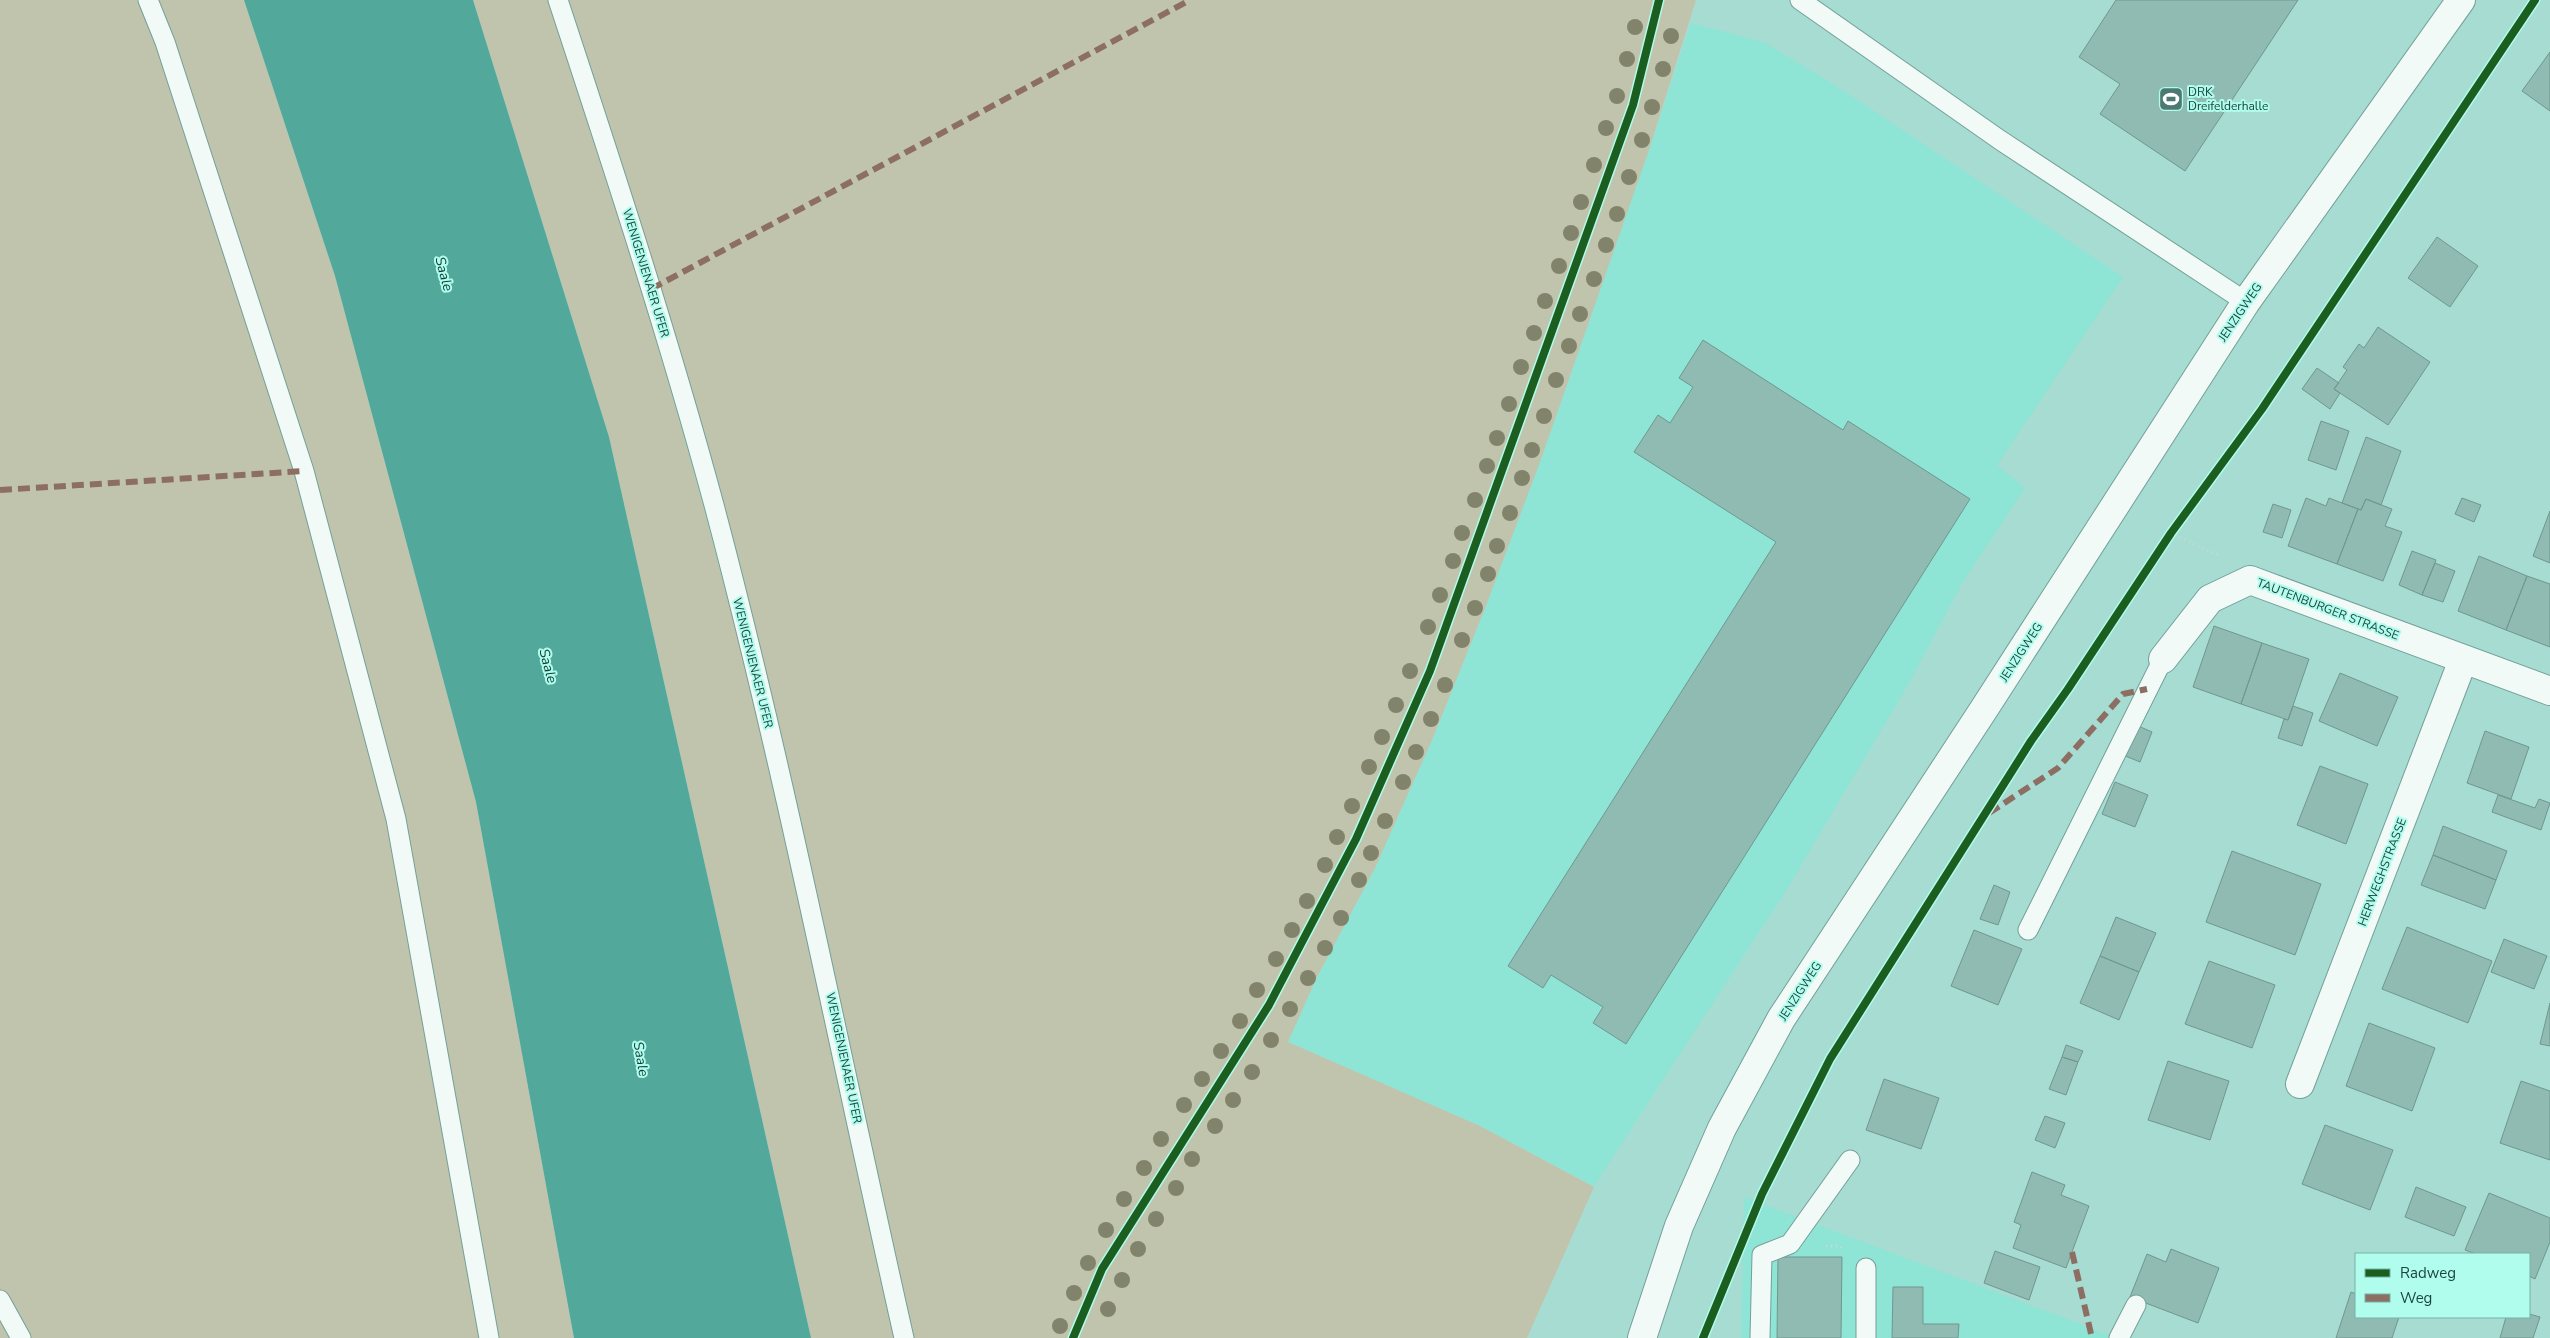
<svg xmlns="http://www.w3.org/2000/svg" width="2550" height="1338" font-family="'Nunito Sans',sans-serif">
<rect width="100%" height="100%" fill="#a6dcd2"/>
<path fill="#8ee4d5" d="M1691,23L1764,42L1844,91L2123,277L1997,465L2025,488L1961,585L1909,683L1787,889L1594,1186L1480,1126L1288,1042L1317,977L1375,868L1432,740L1484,611L1649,150Z
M1744,1197L2117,1338H1741Z"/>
<path fill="#c1c4ad" d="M0,0H244L335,276L476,802L574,1338H0Z
M473,0H548C603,167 657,335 703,505C777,780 835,1059 894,1338H811L609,437Z
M568,0H1696L1649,150L1540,462L1484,611L1432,740L1375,868L1317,977L1288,1042L1480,1126L1594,1187L1527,1338H913C854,1059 795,781 723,505C679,334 623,167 568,0Z"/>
<path fill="#51a89b" d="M244,0H473L609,437L811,1338H574L476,802L335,276Z"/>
<path fill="#8fbbb3" stroke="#709790" d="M2116,0H2298L2185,171L2100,114L2120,84L2079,57Z
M2550,52V111L2522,91Z
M2437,237L2478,266L2450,307L2408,278Z
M2378,327L2430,362L2388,425L2334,389L2347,370L2343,367L2359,344L2364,348Z
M1703,340L1843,430L1848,421L1970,499L1626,1044L1593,1023L1603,1007L1551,975L1543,988L1508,966L1776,542L1634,452L1658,415L1670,423L1693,387L1679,378Z
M2317,368L2339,383L2334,389L2340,393L2330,409L2302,389Z
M2321,421L2349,431L2336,470L2308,460Z
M2366,437L2401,451L2381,505L2366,499L2361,510L2342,503Z
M2306,498L2326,506L2329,498L2358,509L2337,564L2288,546Z
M2462,498L2481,505L2474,522L2455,514Z
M2366,499L2392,509L2385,526L2402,532L2383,581L2337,564L2358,509L2361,510Z
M2273,504L2291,510L2282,538L2263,532Z
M2550,511V563L2533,556Z
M2412,551L2436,560L2422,595L2399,585Z
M2479,556L2527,576L2506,630L2458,611Z
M2435,563L2455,571L2443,602L2422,595Z
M2527,576L2550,584V647L2506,630Z
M2214,626L2262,643L2241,704L2193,687Z
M2262,643L2309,659L2288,720L2241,704Z
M2340,673L2398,697L2377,746L2319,721Z
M2293,706L2313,713L2302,746L2278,738L2284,719L2288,720Z
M2136,725L2152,732L2140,762L2123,755Z
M2485,731L2529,747L2511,799L2467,783Z
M2320,766L2368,784L2346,844L2297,825Z
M2115,782L2148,795L2135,827L2102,814Z
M2498,795L2535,808L2539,799L2550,803L2541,830L2492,812Z
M2443,826L2507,851L2496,880L2433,855Z
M2232,851L2321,884L2295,955L2206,922Z
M2433,855L2496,880L2485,909L2421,885Z
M1994,885L2010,892L1998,925L1980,919Z
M2116,917L2156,933L2139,972L2100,956Z
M2407,927L2492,961L2468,1023L2382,989Z
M1974,930L2022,949L1998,1005L1951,986Z
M2504,939L2547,956L2534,989L2491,972Z
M2100,956L2139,972L2119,1020L2080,1003Z
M2209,961L2275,985L2252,1048L2185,1024Z
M2550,1003V1046L2540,1044Z
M2369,1023L2435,1048L2412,1111L2346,1086Z
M2066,1045L2083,1051L2078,1062L2062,1057Z
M2062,1057L2078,1062L2066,1095L2049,1089Z
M2168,1061L2229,1081L2210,1140L2148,1120Z
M1884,1079L1939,1098L1921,1149L1866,1130Z
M2521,1081L2550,1091V1160L2500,1143Z
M2045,1116L2065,1123L2055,1148L2035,1140Z
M2325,1125L2393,1150L2370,1210L2302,1184Z
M2032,1172L2065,1185L2061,1195L2089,1206L2066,1268L2013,1248L2021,1225L2014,1222Z
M2416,1187L2466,1207L2454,1236L2405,1217Z
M2489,1193L2550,1218V1242L2535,1279L2529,1276V1254H2476L2465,1250Z
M2171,1249L2219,1268L2198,1323L2130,1297L2147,1254L2166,1262Z
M1995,1251L2040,1267L2029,1300L1984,1283Z
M1778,1257H1842L1841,1338H1777Z
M1893,1287H1923V1324H1959L1958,1338H1892Z
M2351,1292L2356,1294V1317H2399L2392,1338H2336Z
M2529,1314L2540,1317L2533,1338H2500L2506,1317H2529Z"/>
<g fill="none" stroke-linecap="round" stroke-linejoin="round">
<defs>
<path id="service" d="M148,0L165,42L304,471L396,819L489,1338
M558,0C613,167 668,335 714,505C787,780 841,1060 904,1338
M1800,0L2000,140L2246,302
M2028,930L2163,659
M0,1300L21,1338
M1760,1338L1762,1255L1790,1244L1850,1160
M1866,1338V1268
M2119,1338L2136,1305"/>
<path id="minor" d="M2163,659L2210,599L2250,580L2550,691
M2300,1084L2463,660"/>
<path id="primary" d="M1642,1338L1679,1226L1722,1128L1781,1019L1984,709L2246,302L2461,0"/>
</defs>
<use href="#service" stroke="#73a098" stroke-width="21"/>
<use href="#minor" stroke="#73a098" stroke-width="30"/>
<use href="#primary" stroke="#73a098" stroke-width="30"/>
<path stroke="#c8dad7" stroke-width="3" stroke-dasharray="1 4" stroke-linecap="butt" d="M2171,533L2220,556
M1826,1246H1839L1843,1250"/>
<use href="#service" stroke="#f2faf8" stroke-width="19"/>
<use href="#minor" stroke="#f2faf8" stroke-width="28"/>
<use href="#primary" stroke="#f2faf8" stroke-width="28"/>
<path stroke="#8d6e63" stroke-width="6" stroke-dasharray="12 6" stroke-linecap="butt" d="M651,289L1190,0
M0,490L304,471
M1989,813L2058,768L2123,694L2147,689
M2072,1252L2092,1338"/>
<defs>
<path id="cycleway" d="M1073,1338L1102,1269L1269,1005L1356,839L1430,671L1633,105L1659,0
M1703,1338L1762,1194L1830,1059L2031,741L2068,689L2171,533L2262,409L2535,0"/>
</defs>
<use href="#cycleway" stroke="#b0fced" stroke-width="11"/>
<use href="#cycleway" stroke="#1b5e20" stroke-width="8"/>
</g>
<g fill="#81846b">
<circle cx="1635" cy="27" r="8"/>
<circle cx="1671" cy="36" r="8"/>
<circle cx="1627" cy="59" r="8"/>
<circle cx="1663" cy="69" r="8"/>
<circle cx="1617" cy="96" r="8"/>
<circle cx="1652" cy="107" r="8"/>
<circle cx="1606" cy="128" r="8"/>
<circle cx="1642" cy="140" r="8"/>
<circle cx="1594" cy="165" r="8"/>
<circle cx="1629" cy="177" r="8"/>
<circle cx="1581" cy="202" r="8"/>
<circle cx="1617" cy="214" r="8"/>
<circle cx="1571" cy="233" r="8"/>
<circle cx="1606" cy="245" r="8"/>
<circle cx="1559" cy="266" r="8"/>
<circle cx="1594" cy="279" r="8"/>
<circle cx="1545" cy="301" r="8"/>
<circle cx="1580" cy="314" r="8"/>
<circle cx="1534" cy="333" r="8"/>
<circle cx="1569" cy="346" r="8"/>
<circle cx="1521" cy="367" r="8"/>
<circle cx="1556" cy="380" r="8"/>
<circle cx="1509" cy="404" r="8"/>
<circle cx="1544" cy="416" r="8"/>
<circle cx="1497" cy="438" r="8"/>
<circle cx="1532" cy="450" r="8"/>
<circle cx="1487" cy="466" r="8"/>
<circle cx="1522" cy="478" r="8"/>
<circle cx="1475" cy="500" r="8"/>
<circle cx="1510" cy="513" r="8"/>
<circle cx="1462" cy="533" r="8"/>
<circle cx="1497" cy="546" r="8"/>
<circle cx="1453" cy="561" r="8"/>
<circle cx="1488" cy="574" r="8"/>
<circle cx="1440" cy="595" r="8"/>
<circle cx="1475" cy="608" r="8"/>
<circle cx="1428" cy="627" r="8"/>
<circle cx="1462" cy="640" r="8"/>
<circle cx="1410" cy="671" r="8"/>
<circle cx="1445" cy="685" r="8"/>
<circle cx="1396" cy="705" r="8"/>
<circle cx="1431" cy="719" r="8"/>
<circle cx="1382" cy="737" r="8"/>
<circle cx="1416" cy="752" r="8"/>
<circle cx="1369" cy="767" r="8"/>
<circle cx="1403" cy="782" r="8"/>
<circle cx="1352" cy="806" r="8"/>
<circle cx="1385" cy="821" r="8"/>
<circle cx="1337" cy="837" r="8"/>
<circle cx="1371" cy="853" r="8"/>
<circle cx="1325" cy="865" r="8"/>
<circle cx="1359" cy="880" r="8"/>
<circle cx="1307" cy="901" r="8"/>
<circle cx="1341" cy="918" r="8"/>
<circle cx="1292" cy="930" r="8"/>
<circle cx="1325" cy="948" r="8"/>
<circle cx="1276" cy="959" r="8"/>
<circle cx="1308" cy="978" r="8"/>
<circle cx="1257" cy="990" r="8"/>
<circle cx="1290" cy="1009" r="8"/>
<circle cx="1240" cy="1021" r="8"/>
<circle cx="1271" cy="1040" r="8"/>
<circle cx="1221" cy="1051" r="8"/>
<circle cx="1252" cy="1072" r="8"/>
<circle cx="1202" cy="1079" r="8"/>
<circle cx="1233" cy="1100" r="8"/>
<circle cx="1184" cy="1105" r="8"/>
<circle cx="1215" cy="1126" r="8"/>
<circle cx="1161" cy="1139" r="8"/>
<circle cx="1192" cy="1159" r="8"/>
<circle cx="1144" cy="1168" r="8"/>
<circle cx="1176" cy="1188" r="8"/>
<circle cx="1124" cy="1199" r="8"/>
<circle cx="1156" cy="1219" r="8"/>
<circle cx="1106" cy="1230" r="8"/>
<circle cx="1138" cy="1249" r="8"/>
<circle cx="1088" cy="1263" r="8"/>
<circle cx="1122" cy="1280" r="8"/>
<circle cx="1074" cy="1293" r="8"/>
<circle cx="1108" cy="1309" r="8"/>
<circle cx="1060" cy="1326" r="8"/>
</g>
<defs>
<symbol id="stadium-square" viewBox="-11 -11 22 22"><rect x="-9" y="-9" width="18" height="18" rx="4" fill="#4c7a72" stroke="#b0fced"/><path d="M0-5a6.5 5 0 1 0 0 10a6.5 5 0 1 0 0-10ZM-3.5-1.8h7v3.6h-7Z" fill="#fff"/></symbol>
</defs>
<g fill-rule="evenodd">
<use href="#stadium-square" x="2157" y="85" width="28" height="28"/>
</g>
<g text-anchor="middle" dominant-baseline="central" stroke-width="4" stroke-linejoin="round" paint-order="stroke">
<g font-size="12" fill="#1b453e" stroke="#b0fced" text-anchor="start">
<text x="2188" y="92">DRK<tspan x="2188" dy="14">Dreifelderhalle</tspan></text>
</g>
<g font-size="12" fill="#1b453e" stroke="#b0fced">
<text transform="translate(646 273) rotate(73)">WENIGENJENAER UFER</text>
<text transform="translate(2240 312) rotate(-56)">JENZIGWEG</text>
<text transform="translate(2328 609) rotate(21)">TAUTENBURGER STRASSE</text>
<text transform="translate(2021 652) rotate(-57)">JENZIGWEG</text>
<text transform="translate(753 663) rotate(76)">WENIGENJENAER UFER</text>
<text transform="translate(2382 872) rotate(-69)">HERWEGHSTRASSE</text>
<text transform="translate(1800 991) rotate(-57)">JENZIGWEG</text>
<text transform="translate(844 1058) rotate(78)">WENIGENJENAER UFER</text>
</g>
<g font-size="14" font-style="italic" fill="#103d36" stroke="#b0fced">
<text transform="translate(444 274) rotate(75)">Saale</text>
<text transform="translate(548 666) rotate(75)">Saale</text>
<text transform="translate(641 1059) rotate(80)">Saale</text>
</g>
</g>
<rect x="2355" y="1253" width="175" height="65" fill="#b0fced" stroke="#74b3a7"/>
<rect x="2365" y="1269" width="25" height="8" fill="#1b5e20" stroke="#74b3a7"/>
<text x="2400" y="1278" font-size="15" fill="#1b453e">Radweg</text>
<rect x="2365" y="1294" width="25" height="8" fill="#8d6e63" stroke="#74b3a7"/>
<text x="2400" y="1303" font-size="15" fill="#1b453e">Weg</text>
</svg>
